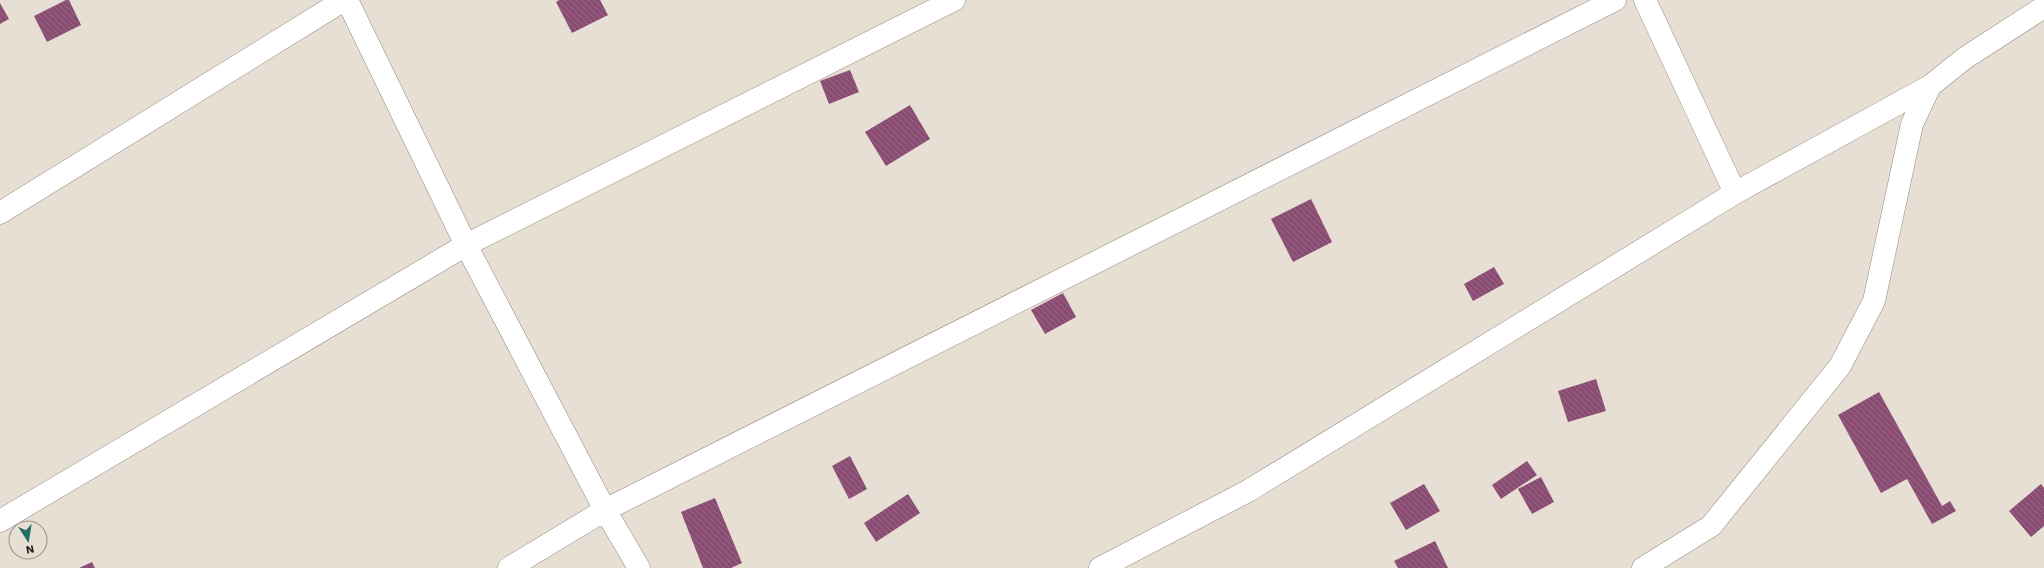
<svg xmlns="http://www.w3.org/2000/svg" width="2044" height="568" font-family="'Work Sans',sans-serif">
<defs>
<pattern id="building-back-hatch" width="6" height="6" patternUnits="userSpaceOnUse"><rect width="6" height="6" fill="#8a4c72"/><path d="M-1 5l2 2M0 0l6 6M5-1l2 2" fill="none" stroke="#976884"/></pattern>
</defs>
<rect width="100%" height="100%" fill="#e7ded4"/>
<path fill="url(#building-back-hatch)" d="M66,0H69L81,25L47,42L34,16Z
M559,0H600L608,15L572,33L556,2Z
M0,3L9,19L0,24Z
M850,70L859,92L829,104L820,81Z
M910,105L930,139L886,166L865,132Z
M1311,199L1332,242L1293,262L1271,219Z
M1494,267L1504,284L1473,301L1464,284Z
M1063,293L1076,317L1045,334L1031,310Z
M1596,379L1606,411L1568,422L1558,391Z
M1879,392L1942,506L1950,501L1956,511L1932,524L1907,479L1881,493L1838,415Z
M850,456L867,489L849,499L832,466Z
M1527,461L1537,475L1501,499L1492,485Z
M1541,477L1554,502L1532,514L1518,489Z
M1424,484L1440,511L1406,530L1390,503Z
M2041,484L2044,488V526L2031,537L2009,511Z
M908,494L920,513L876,542L864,523Z
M715,498L742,563L731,568H703L681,512Z
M1435,541L1448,568H1398L1394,561Z
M92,562L95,568H79Z"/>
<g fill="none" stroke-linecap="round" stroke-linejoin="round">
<defs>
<path id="street" d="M347,0L466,245L605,510L639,568
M1645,0L1735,193
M0,213L344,0
M0,521L466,245L954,0
M509,568L605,510L1615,0
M1100,568L1248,491L1735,193L1930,86
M1643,568L1711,526L1840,366L1874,301L1912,124L1930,86L1965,58L2044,7"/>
</defs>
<use href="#street" stroke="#938c82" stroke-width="23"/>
<use href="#street" stroke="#fff" stroke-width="22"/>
</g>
<g transform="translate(28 540) rotate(168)"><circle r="19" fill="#e7ded4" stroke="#99928a"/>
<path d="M0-3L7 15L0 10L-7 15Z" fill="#236d66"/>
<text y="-6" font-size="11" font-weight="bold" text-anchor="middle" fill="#23201c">N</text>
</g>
</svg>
